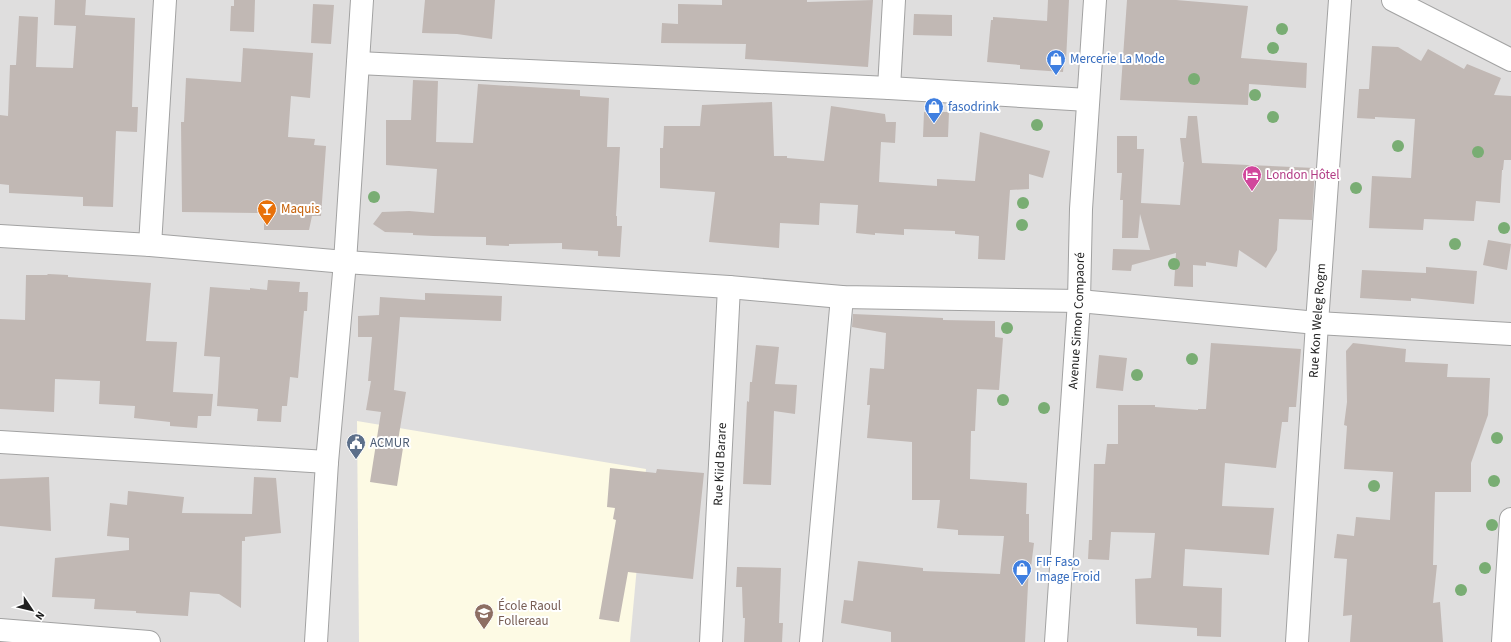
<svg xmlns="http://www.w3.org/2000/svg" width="1511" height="642" font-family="'Source Sans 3',sans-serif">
<rect width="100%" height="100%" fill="#f0ece8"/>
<path fill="#dfdede" d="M0,0H1511V642H0Z"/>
<path fill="#fdfae4" d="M357,421L646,469L630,642H359Z"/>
<path fill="#c1b8b4" d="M55,0H86L85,15L135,18L132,107H138L137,132L116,131L113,207L83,206V197L9,193V185L0,184V115L8,116L10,65H16L19,16L38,17L36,67L73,68L76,26L54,25Z
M234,0H255L254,32L230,31L231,6H234Z
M425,0H495L492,39L457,34L422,33Z
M722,0H807V2L873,0L868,67L745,59L746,44L661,43L662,23L678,24V4L722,5Z
M1048,0H1069L1066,61H1064L1063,72L1020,69V65L987,62L991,20H993V17L1047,21Z
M1127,0H1176L1248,6L1241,58L1307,63L1306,88L1249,84L1248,105L1120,100Z
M313,4L334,5L331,44L311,43Z
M914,14L952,15V36L913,35Z
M1372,46L1398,47L1421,61L1428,49L1464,69L1467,64L1501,78L1494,95L1511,96V160H1504L1503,170H1502L1500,203L1476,201L1474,221L1424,219L1423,230L1369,228L1372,176L1411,178L1415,119L1375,117V119L1357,118L1359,89H1369Z
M243,48L313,53L310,98L291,96L288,137L315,139L314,145L326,146L321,216H312L309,230H264V213L182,212L181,122H184L186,78L241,82Z
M413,80L438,81L436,142L473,143L478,84L580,90V96L609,98L607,147H620L616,216H617V226H622L620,257L598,256V251L562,249V243L509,244V246L486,245V237L433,236L413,235V233L385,232L373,224L382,212L409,211L434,213L437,169L386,165V120H411Z
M772,102L774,156H787V158L824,161L831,106L885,114L886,122H896L895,143L881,142L879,182L937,186V179L975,181L980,132L1050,151L1043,178L1029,174V189L1010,190L1005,260L978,259L979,236L955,234V231L904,229V235L875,233V235L856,233L858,205L820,203L819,225L780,223L779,248L709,242L715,192L660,188V148H663L664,126H700L702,105Z
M924,112H949L948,137H923Z
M1188,116H1197L1202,163L1315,168L1312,220L1279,219L1277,250L1266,268L1239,250L1237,267L1206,262V266L1193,265V287L1174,286L1176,253L1132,265L1131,271L1112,270L1113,249L1150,250L1140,214L1138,238H1122L1123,200H1120L1122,173H1117V136H1137V149H1144L1141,203L1180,205L1184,162H1183L1180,138H1186Z
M1488,240L1511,244L1507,270L1483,265Z
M1426,267L1477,271L1474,304L1411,298V301L1360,298L1362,270L1426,273Z
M48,274L68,275V277L151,283L146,341L177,342L173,392L213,394L211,416H198L197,428L170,426V422L134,418L135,406L99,404L100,381L55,379L54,412L0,409V319L25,320L26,275H47Z
M268,280L300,282L299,292H308L307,311H304L298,378L290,377L287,406H282L281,422L257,421L258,409L217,406L220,357L204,356L210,287L250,290V288L267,290Z
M425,293L502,296L501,321L400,317L394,390L406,392L397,447L403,448L397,486L370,482L381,412L366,410L371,381H368L372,337H358V316L379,315L380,297L425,300Z
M853,314L943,318V320L995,321V337L1003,338L999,390L977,389L975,431H971L970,479L1027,483L1026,514H1029V542L1034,543L1031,567L1029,566L1025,642H891V632L841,623L844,600L853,601L858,561L923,568V571L1000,574L1004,536L958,535V530L937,528L940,500H912V442L867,438L870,405H867L870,368L884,369L886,333L852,327Z
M1211,343L1301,349L1296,407H1289L1288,422H1282L1276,468L1225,463L1222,506L1274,508L1269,555L1185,549L1183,586L1222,588L1221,637L1197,636V628L1136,624L1135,579L1151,578L1155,533L1111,532L1109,560L1088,559L1089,540H1092L1094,464H1105L1107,444H1118V405H1155V407L1198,410V409H1206Z
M1353,343L1406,349L1405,362L1448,364L1447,377L1490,378L1488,415L1471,463V492H1435L1433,565H1437L1433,603L1440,602L1443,642H1350L1352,615L1343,616L1347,559L1334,558L1337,534L1354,536L1356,517L1390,520L1393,472L1344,469L1347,426L1344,425L1347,402L1346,351Z
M756,345L779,347L775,384L797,385L795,414L774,411L771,485L743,484L747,401L749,402L750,382H752Z
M1099,355L1127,358L1123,391L1096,388Z
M610,468L656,473L657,469L704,473L693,579L628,572L619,622L599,619L616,520L613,519L615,508L607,507Z
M49,477L51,531L0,526V479Z
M254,477L276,478L281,533L245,537V541H242L241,608L219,594L190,592L188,616L136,613V611L94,609L95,599L52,597L55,558L129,550V538L107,536L110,503L127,505L128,491L184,497L182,513L252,514Z
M737,567L781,568L779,623H783L782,642H744L745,618H743L742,587H736Z"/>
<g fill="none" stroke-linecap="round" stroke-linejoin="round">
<defs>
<g id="minor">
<path d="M1393,0L1511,60"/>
<path d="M358,63L889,88L1088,100"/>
<path d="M889,88L894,0"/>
<path d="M0,236L150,245L345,262L729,287L842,297L1079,301L1317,323L1511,334"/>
<path d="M150,245L165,0"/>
<path d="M0,442L327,462"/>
<path d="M0,630L149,642"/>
<path d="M316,642L327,462L345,262L362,0"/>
<path id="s1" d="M711,642L729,287"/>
<path d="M811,642L842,297"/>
<path id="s2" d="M1297,642L1317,323L1340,0"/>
<path d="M1503,642L1511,519"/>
</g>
<g id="tertiary">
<path id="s3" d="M1056,642L1079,301L1081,209L1095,0"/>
</g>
</defs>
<use href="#minor" stroke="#a2a2a2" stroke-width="24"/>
<use href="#tertiary" stroke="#a2a2a2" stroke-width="24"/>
<use href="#minor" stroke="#fff" stroke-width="22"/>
<use href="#tertiary" stroke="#fff" stroke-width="22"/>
</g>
<g fill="#79ad73">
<circle cx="1282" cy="29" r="6"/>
<circle cx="1273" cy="48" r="6"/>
<circle cx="1194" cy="79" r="6"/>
<circle cx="1255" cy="95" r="6"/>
<circle cx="1273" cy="117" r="6"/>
<circle cx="1037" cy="125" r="6"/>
<circle cx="1398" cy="146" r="6"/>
<circle cx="1478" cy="152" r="6"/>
<circle cx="1356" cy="188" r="6"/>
<circle cx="374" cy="197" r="6"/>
<circle cx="1023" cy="203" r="6"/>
<circle cx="1022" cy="225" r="6"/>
<circle cx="1504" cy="228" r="6"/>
<circle cx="1455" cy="244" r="6"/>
<circle cx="1174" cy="264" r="6"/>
<circle cx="1007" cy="328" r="6"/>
<circle cx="1192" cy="359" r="6"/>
<circle cx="1137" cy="375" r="6"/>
<circle cx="1003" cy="400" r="6"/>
<circle cx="1044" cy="408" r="6"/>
<circle cx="1497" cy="438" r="6"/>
<circle cx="1494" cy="481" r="6"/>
<circle cx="1374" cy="486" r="6"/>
<circle cx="1492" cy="525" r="6"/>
<circle cx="1485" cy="568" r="6"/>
<circle cx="1461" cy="590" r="6"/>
</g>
<defs>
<symbol id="shop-pin" viewBox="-11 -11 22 30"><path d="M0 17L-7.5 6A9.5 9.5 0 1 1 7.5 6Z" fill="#3f7fe0" stroke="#fff"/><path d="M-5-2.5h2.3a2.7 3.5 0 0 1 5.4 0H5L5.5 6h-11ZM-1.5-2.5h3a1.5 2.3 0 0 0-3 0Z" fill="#fff"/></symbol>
<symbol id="hotel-pin" viewBox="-11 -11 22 30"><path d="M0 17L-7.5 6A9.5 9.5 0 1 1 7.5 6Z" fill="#d1479c" stroke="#fff"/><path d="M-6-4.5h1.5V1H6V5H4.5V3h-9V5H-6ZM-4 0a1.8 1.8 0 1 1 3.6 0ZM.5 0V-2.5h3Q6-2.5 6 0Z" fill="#fff"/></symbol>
<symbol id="bar-pin" viewBox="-11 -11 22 30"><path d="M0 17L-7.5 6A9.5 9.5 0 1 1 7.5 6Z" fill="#e8710a" stroke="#fff"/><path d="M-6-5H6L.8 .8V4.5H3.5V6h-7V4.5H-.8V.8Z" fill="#fff"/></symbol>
<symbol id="civic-pin" viewBox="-11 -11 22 30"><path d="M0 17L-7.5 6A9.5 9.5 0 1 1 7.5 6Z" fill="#5c6f8a" stroke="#fff"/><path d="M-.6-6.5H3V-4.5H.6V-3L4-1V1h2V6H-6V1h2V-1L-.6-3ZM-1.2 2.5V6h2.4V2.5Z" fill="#fff"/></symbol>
<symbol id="school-pin" viewBox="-11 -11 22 30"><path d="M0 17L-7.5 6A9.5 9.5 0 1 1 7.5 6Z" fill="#8d6e63" stroke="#fff"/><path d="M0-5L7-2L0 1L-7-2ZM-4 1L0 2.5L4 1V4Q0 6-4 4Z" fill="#fff"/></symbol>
</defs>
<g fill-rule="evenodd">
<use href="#shop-pin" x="1045" y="48" width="22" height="30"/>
<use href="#shop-pin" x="923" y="96" width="22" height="30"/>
<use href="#hotel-pin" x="1241" y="164" width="22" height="30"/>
<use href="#bar-pin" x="256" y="198" width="22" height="30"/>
<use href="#civic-pin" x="345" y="432" width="22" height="30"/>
<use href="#shop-pin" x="1011" y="558" width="22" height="30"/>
<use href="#school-pin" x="473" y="602" width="22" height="30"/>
</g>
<g text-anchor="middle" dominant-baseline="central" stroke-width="4" stroke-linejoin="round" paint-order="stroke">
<g font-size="13" fill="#366cbe" stroke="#fff" text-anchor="start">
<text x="1070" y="59">Mercerie La Mode</text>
<text x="948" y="107">fasodrink</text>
<text x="1036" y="562">FIF Faso<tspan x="1036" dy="15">Image Froid</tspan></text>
</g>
<g font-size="13" fill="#b23c85" stroke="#fff" text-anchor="start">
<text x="1266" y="175">London Hôtel</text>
</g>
<g font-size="13" fill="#c56008" stroke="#fff" text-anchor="start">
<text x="281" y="209">Maquis</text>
</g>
<g font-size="13" fill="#212121" stroke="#fff">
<text stroke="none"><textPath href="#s3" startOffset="322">Avenue Simon Compaoré</textPath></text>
<text stroke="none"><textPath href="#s2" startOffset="322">Rue Kon Weleg Rogm</textPath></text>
<text stroke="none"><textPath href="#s1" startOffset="178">Rue Kiid Barare</textPath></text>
</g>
<g font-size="13" fill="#4e5e75" stroke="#fff" text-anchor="start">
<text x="370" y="443">ACMUR</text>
</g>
<g font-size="13" fill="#785e54" stroke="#fff" text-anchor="start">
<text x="498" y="606">École Raoul<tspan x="498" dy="15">Follereau</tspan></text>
</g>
</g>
<g transform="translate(32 610) rotate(125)" stroke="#ffffff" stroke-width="3" paint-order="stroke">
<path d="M0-3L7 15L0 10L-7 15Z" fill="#212121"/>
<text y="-6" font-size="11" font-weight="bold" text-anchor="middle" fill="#212121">N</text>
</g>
</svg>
